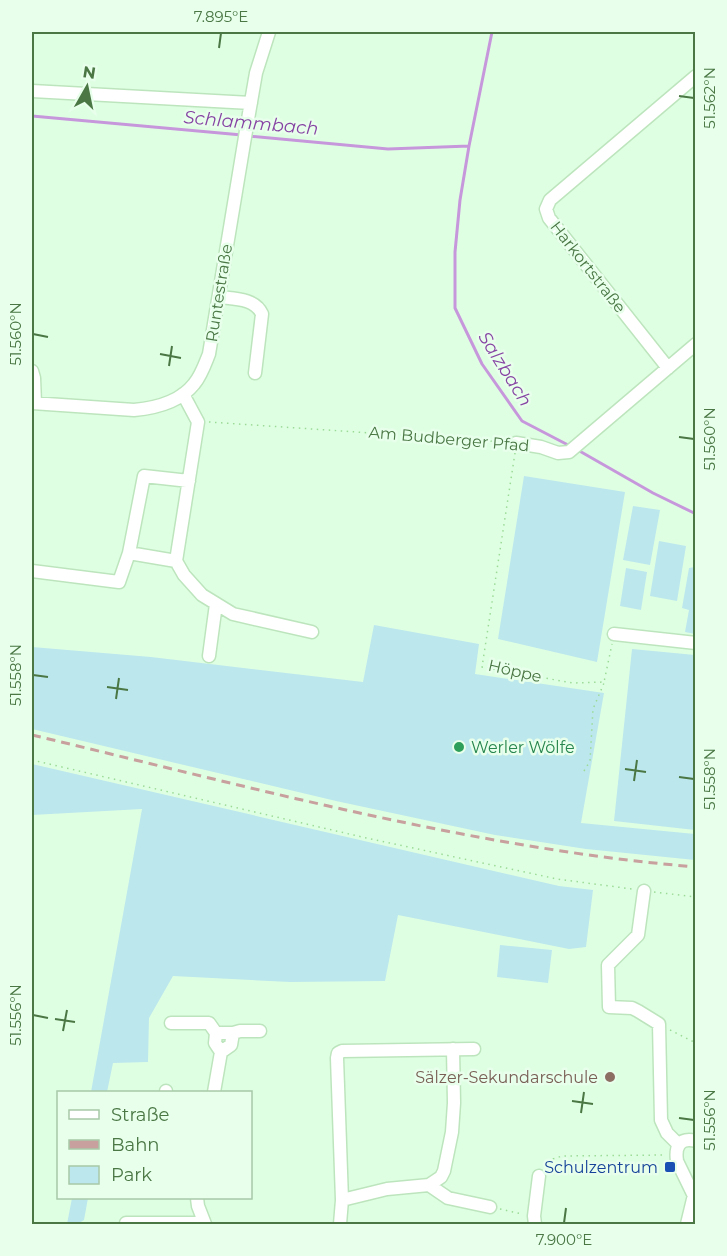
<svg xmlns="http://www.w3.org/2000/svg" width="727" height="1256" font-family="Montserrat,sans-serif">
<rect width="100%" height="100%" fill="#dfffe3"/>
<path fill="#bce7ed" d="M524,476L625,492L597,662L498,639Z
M633,506L660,510L650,565L623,560Z
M659,541L686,546L677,601L650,596Z
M695,567L696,634H695L685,632L689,610L682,608L689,568Z
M626,568L647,572L641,610L620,606Z
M374,625L479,644L475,674L604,693L581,823L695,834V860L586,849L495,835L336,801L32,729V647L151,657L363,682Z
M632,649L695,655V830L614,821Z
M32,764L559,886L593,890L586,947L569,949L398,915L385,981L290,982L173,976L149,1018L148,1062L113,1063L107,1092H91L142,809L32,815Z
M500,945L552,950L548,983L497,977Z
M72,1198H88L84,1220L77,1224H67Z"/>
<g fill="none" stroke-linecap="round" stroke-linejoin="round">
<path stroke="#c797dc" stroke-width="3" d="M492,32L469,146L460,200L455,252V308L482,364L522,421L570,446
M32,116L242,135
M248,136L388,149L469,146
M576,449L653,493L696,514"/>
<defs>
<path id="minor" d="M32,91L251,103
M219,297C234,299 255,298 262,314L255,373
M668,368L549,218L546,209L550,200L696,76
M32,371L34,378L35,403
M183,394L198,422L176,561L184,575L202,595L233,614L312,632
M32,403L134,410C156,408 180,402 194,384C201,376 205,364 209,354L247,125L256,73L269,32
M516,443L541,447L558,453L569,452L696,344
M176,561L129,553L144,476L189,481
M32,571L119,582L129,553
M614,634L696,643
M209,656L216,604
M644,891L638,935L608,965L609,1007L632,1008L638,1011L659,1024L661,1120L667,1133L679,1145
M171,1023H209L216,1033
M233,1033L240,1031H260
M166,1092V1091
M214,1092L221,1052L215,1043L216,1033H233L231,1045L221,1052
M429,1185L448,1198L490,1207
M694,1196L677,1161C675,1147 679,1137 696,1141
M197,1198L198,1206L205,1224
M342,1200L387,1189L429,1185L441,1177L444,1171L452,1132L454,1103L453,1049
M126,1223H204
M340,1224L342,1200L337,1058L338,1053L342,1051L474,1049
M535,1224L534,1216L539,1176
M687,1224L695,1191"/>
</defs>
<use href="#minor" stroke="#bde5bd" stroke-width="15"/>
<path stroke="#9cdb97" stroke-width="1.5" stroke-dasharray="1.5 4.5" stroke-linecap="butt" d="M209,422L504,442
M515,453L482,667L573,683L604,682L612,644
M32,760L362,837L557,879L632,889
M584,771L590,761L593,709L604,683
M654,892L696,897
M670,1030L696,1043
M545,1168L553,1159L562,1156L665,1155
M500,1209L522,1214"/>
<use href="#minor" stroke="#fff" stroke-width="12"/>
<path stroke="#c8a09d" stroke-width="3" stroke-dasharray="9 6" stroke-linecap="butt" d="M32,735C251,787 470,848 696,867"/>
</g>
<path fill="none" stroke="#4a7744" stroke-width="2" d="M219,48L221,33M679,96L694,98M33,334L48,337M160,354L181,358M169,366L172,346M679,437L694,439M33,675L48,677M107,687L128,690M116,699L119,678M625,769L646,772M679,777L694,779M634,781L637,760M33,1015L48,1018M55,1019L75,1022M63,1031L67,1010M572,1101L593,1104M581,1113L584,1092M679,1118L694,1120M564,1223L566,1208"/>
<circle fill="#2e9e5b" stroke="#e7ffeb" stroke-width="2" cx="459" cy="747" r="6"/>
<circle fill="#8d6e63" stroke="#e7ffeb" stroke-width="2" cx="610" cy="1077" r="6"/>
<rect fill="#1a4fb4" stroke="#e7ffeb" stroke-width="2" x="664" y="1161" width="12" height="12" rx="3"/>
<g text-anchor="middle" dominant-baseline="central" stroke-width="5" stroke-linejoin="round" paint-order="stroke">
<g font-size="16" fill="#4a7744" stroke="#e7ffeb">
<text transform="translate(588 267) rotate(52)">Harkortstraße</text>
<text transform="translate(219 293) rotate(-81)">Runtestraße</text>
<text transform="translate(449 439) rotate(5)">Am Budberger Pfad</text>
<text transform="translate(515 671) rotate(13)">Höppe</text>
</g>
<g font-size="16" fill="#27864d" stroke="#e7ffeb" text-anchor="start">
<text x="471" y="747">Werler Wölfe</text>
</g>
<g font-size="16" fill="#785e54" stroke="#e7ffeb" text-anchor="end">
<text x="598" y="1077">Sälzer-Sekundarschule</text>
</g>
<g font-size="16" fill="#164399" stroke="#e7ffeb" text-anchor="end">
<text x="658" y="1167">Schulzentrum</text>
</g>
<g font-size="18" font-style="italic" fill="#8643a3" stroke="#e7ffeb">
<text transform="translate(251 123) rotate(5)">Schlammbach</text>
<text transform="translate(505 369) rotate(58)">Salzbach</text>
</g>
</g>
<rect width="727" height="1256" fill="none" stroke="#e7ffeb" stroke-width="66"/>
<rect x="57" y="1091" width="195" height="108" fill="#e7ffeb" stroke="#a8c9a8" stroke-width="1.5"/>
<rect x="69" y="1110" width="30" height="9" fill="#ffffff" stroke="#a8c9a8" stroke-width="1.5"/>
<text x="111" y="1121" font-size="18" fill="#4a7744">Straße</text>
<rect x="69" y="1140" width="30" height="9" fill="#c8a09d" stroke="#a8c9a8" stroke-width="1.5"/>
<text x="111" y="1151" font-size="18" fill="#4a7744">Bahn</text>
<rect x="69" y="1166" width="30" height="18" fill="#bce7ed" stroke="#a8c9a8" stroke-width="1.5"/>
<text x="111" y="1181" font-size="18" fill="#4a7744">Park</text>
<g transform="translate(87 87) rotate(9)" stroke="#e7ffeb" stroke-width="4.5" paint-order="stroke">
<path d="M0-4.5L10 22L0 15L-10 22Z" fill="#4a7744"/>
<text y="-9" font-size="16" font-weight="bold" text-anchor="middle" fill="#4a7744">N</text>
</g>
<rect x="33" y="33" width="661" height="1190" fill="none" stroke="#4a7744" stroke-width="2"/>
<g font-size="15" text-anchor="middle" fill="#4a7744">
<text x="221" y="22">7.895°E</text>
<text transform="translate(710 98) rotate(-90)" y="5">51.562°N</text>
<text transform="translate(16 334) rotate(-90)" y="5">51.560°N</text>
<text transform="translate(710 439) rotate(-90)" y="5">51.560°N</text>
<text transform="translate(16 675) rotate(-90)" y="5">51.558°N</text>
<text transform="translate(710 779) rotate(-90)" y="5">51.558°N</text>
<text transform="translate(16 1015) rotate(-90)" y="5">51.556°N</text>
<text transform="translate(710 1120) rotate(-90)" y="5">51.556°N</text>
<text x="564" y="1245">7.900°E</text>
</g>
</svg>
